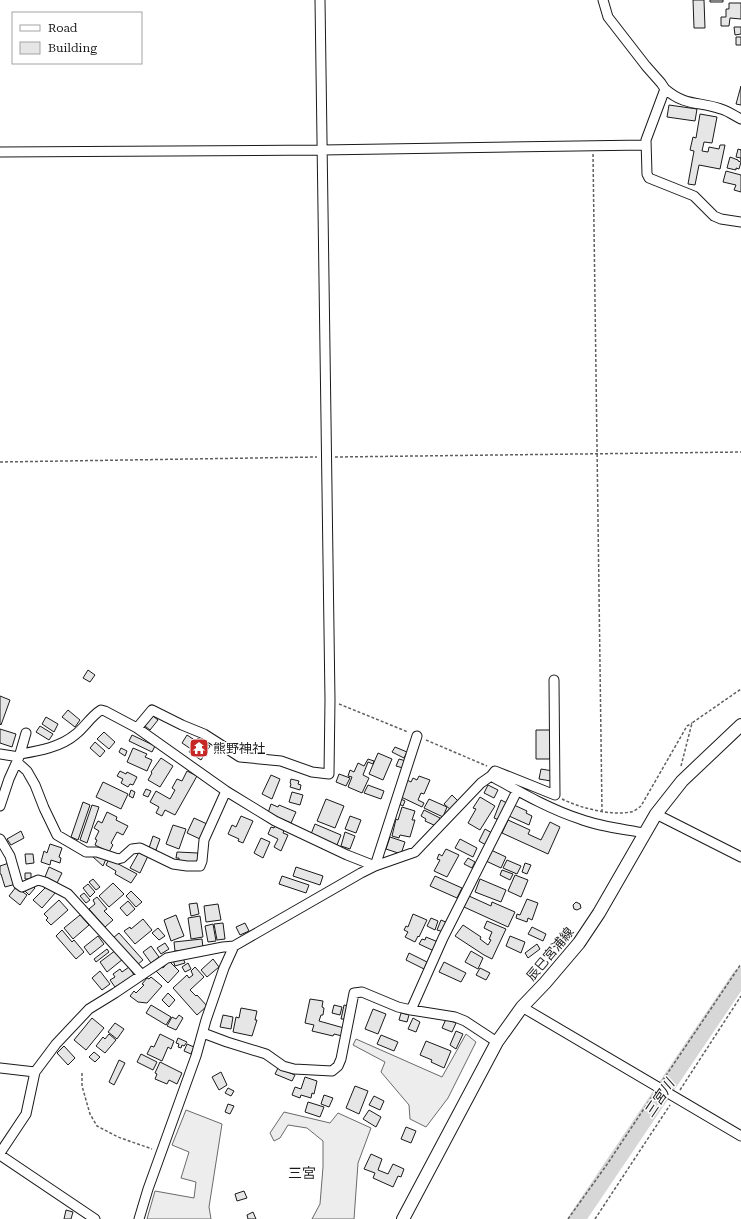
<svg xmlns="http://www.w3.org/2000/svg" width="741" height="1219" font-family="'Roboto Serif','Noto Sans JP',serif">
<rect width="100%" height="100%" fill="#fff"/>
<path fill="#ededed" stroke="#6a6a6a" d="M466,1034L476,1042L448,1098L426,1127L410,1119L409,1105L381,1072L385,1062L353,1045L356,1039L442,1077Z
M186,1110L222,1124L209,1207L211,1219H147L155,1191L194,1198L196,1182L181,1178L189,1152L172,1145Z
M284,1112L330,1123L338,1113L371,1128L358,1163L354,1219H312L320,1204L323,1167V1141L307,1128L288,1125L280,1138L274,1141L270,1133Z"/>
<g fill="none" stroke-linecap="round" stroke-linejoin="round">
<path stroke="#d7d7d7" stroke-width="17" d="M577,1219L741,976"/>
</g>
<path fill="#e6e6e6" stroke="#1a1a1a" d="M693,0H704L705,28H694Z
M710,0H723V2H710Z
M729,3H741V19L730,18L729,26H721V17H726V9H729Z
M734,27H741V34L735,35Z
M736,37H741V45H736Z
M741,86V105L736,104Z
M669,105L697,109L695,121L667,117Z
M700,114L717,117L712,143L704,142L702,151L708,152L709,147L719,149L720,145H725L720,169L699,165L695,185L688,184L694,151L690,150L693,137L696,138Z
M738,149L741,150V149V161V158L736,157Z
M730,157L738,160V161L741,162L739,169L736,168V170L727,168Z
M726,171L741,175V192L734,190L736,185L723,182Z
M88,670L95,675L90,682L83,678Z
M0,696L10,700L1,725L0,724Z
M68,710L80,720L75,727L62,717Z
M153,716L158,720L150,730L145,726Z
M46,717L58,724L54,732L42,724Z
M40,726L53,734L49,740L36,732Z
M0,729L16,734L12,747L0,743Z
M536,730H550V759H536Z
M104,732L115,742L109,749L97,739Z
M132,735L155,746L152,752L129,741Z
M187,735L196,741L198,738L210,746L201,760L189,752L191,749L182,743Z
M95,742L105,751L100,757L90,748Z
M395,747L407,752L404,758L392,752Z
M121,748L127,751L125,756L119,752Z
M133,748L147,754L145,757L152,760L147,771L127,762Z
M378,753L392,759L383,780L369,774Z
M161,758L173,766L160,787L148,780L152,773L151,772Z
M368,759L374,761L373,764L368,762L363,775L369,778L362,793L348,787L352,777L348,776L350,770L354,772L358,763L364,766Z
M399,759L406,761L403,768L396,766Z
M541,769L553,771L551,781L539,779Z
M120,771L126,774L127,772L137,777L133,785L130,784L128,787L121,783L123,779L117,776Z
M187,771L197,776L175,815L165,810L162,816L156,813L159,807L150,802L156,791L170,799L175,790L172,788L177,779L182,781Z
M339,774L350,778L346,786L336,782Z
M271,775L280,779L272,799L262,794Z
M419,776L430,780L424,794L421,793L418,800L424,803L422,807L399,796L407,780L411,782L413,778L417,780Z
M291,779L299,781L298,784L301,785L300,790L290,787L291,784L290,783Z
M103,782L128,794L121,809L96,797Z
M368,785L384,791L381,799L364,793Z
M488,785L498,790L494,798L484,793Z
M146,789L151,791L148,797L143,795Z
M131,790L135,792L133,798L129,796Z
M292,792L303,795L300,805L289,802Z
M452,795L458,801L451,810L444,804Z
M480,797L495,806L480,830L468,823L476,809L473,808Z
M326,799L344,806L335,828L317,821Z
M401,799L405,801L403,806L399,804Z
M429,799L447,807L443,817L424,808Z
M501,800L507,803L499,820L494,818Z
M83,802L90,805L78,840L71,837Z
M271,804L278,807L279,805L296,812L291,823L268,813Z
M92,805L99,807L87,843L80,840Z
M514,805L527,811L526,813L532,816L529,825L509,816Z
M402,807L415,811L412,820H415L410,837L400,835L399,838L392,836L396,819L398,820Z
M424,810L440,818L436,826L425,821L426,819L421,816Z
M107,812L117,817L116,820L128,826L123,835L117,832L111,843L113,845L109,852L95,845L97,840L95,839L99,831L94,828L98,821L102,823Z
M241,816L253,821L243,843L238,841L239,839L228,834L232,825L236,827Z
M350,816L361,820L356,833L345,829Z
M194,818L207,824L200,839L187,833Z
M508,820L530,830L528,834L541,840L550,822L560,827L548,854L502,833Z
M315,824L341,835L337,845L311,834Z
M173,825L186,829L179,849L166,844Z
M275,826L284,830L283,833L288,835L281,851L274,847L278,839L268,834L271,827L274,828Z
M485,829L492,833L486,845L479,841Z
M21,831L24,838L11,845L7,839Z
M345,832L355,836L350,849L341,846Z
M153,836L160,839L156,850L149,848Z
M390,837L405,842L401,854L386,849Z
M261,838L270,842L263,858L254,853Z
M460,839L477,848L473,857L455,848Z
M50,844L62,848L59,857L61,858L60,863L51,860L50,865L41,862L44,851L47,853Z
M446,849L459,855L447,877L434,871L440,860L437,859L439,854L442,856Z
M491,850L506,857L501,868L486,861Z
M139,852L148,856L140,873L130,868Z
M177,852L198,853L197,863L179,862V858H176Z
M95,853L106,859L103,866L93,857Z
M25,854H33L34,863L26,864Z
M468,858L475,862L472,868L464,864Z
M109,859L137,874L131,883L115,874L116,871L106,865Z
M507,860L521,866L517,874L503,868Z
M9,863L16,884L5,887L1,874H0V866Z
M525,863L531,865L527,874L522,872Z
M49,867L62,873L57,883L45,877Z
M296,867L323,876L320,885L293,876Z
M502,870L513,874L510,880L500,875Z
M25,873H31V879H25Z
M515,875L528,880L521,897L508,891Z
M282,876L309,885L306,893L279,884Z
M435,876L462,888L457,898L430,886Z
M93,879L100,887L96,890L89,882Z
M480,879L506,890L501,902L475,892Z
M113,883L124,894L109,907L99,896Z
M31,884L35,888L29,895L25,891Z
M88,884L95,892L90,897L83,888Z
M47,886L56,892L42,908L33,900Z
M16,887L27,895L20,905L9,896Z
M131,891L142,902L136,907L126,896Z
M84,893L90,900L86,903L80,896Z
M469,896L491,906L492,902L515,912L508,927L464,907Z
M97,897L107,909L104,911L113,920L105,927L89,909L95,904L93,900Z
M527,899L538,903L532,920L528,918L527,922L516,918L517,914L520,915Z
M59,900L68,910L51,925L46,920L48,918L44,914Z
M128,901L135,909L127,916L120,908Z
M576,902L580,904L581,908L577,910L574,909L573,905Z
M197,903L199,914L191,916L189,904Z
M218,904L221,920L206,922L204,906Z
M413,914L427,920L419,937L418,936L415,942L405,937L408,932L404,930L406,926L408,927Z
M80,915L89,925L73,939L64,928Z
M176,915L184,936L171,941L164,920Z
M200,916L203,937L191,939L188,918Z
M431,918L438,921L435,930L427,926Z
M143,919L152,930L135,944L124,931L130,927L131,929Z
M441,920L448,923L444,932L437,930Z
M487,921L506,929L492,959L484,955L455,936L463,925L481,937L480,939L488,945L491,940L489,939L492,932L484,928Z
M223,923L225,939L217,940L214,924Z
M245,923L249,931L240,935L236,927Z
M213,924L216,941L208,942L205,926Z
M532,927L546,934L543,941L528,934Z
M158,928L165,936L159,940L152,933Z
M62,930L72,942L74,940L84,952L76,959L56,936Z
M119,933L143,960L137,965L113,938Z
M98,936L104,944L90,955L84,947Z
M510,936L525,942L521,953L506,946Z
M426,937L438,942L434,951L419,944L422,939L425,940Z
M202,939L203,948L175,951L174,942Z
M165,943L169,949L161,954L157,948Z
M537,944L540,949L528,958L525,953Z
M151,946L159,957L151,963L143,952Z
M107,949L109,952L96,962L94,959Z
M116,950L123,959L107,972L100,962Z
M471,951L483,958L478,969L465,962Z
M409,953L427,962L424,969L406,960Z
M183,958L185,963L175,966L173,960Z
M213,959L219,967L207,977L201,970Z
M169,961L179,971L168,983L156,971L160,966L163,968Z
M444,962L466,973L461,982L439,972Z
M188,963L191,969L185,972L182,967Z
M129,967L134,975L115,987L110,980L115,977L113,974L120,969L122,972Z
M195,967L204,977L190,990L196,996L197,995L207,1006L197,1015L173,988L187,975L189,978L193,975L191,971Z
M480,968L490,973L486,980L476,975Z
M100,971L110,984L102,990L92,978Z
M151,977L162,986L147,1003L138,1002L130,996L134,991L136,993L144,985L142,984L147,978L149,979Z
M168,993L175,1000L169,1007L162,1000Z
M310,999L323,1001L322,1007L324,1008L323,1015H321L319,1021L344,1028L342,1036L334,1034L333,1036L312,1031L314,1025L305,1023Z
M151,1005L171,1017L166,1025L146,1013Z
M334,1005L342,1007L340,1015L332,1013Z
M344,1005L348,1006L346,1019H341Z
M241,1008L257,1011L255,1020H257L252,1036L233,1032L236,1017L239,1018Z
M373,1009L386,1014L378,1034L365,1029Z
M401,1013L409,1015L407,1022L399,1020Z
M179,1015L183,1018L176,1030L167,1026L172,1017L176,1019Z
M223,1015L233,1017L231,1029L220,1027Z
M92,1018L104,1028L86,1050L74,1040Z
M413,1018L420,1022L416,1032L408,1029Z
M446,1019L456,1023L452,1032L442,1028Z
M115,1023L124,1029L117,1039L108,1032Z
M456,1031L463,1034L456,1049L450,1045Z
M109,1034L116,1040L105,1053L96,1046L103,1037L105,1039Z
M160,1034L174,1041L171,1049L168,1047L162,1061L147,1054L151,1046L154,1047Z
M381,1035L398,1042L394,1051L377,1044Z
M178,1038L187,1042L184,1046L182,1045L181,1048L178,1047L179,1044L176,1043Z
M426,1041L451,1051L444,1068L431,1062L432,1060L420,1055Z
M187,1044L194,1047L191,1054L184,1051Z
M64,1046L75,1058L68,1065L57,1053Z
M94,1052L100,1057L95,1062L89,1057Z
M141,1054L157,1062L153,1070L137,1062Z
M119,1060L125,1063L114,1085L109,1082Z
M160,1062L182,1073L177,1084L169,1080L167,1084L155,1079L157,1074L155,1073Z
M278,1068L295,1075L292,1081L275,1074Z
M221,1072L227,1085L219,1090L212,1077Z
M305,1077L317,1081L314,1094L312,1093L311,1098L301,1095L300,1098L292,1095L295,1087L301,1089Z
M355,1086L368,1091L359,1114L346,1108Z
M228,1088L234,1091L231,1096L225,1093Z
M324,1095L333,1098L329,1107L321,1104Z
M374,1096L384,1101L380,1110L369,1105Z
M308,1102L324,1107L320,1117L305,1112Z
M228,1104L234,1106L230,1114L225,1112Z
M369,1110L381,1117L376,1127L363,1119Z
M406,1127L416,1131L411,1143L401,1139Z
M371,1154L382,1159L378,1170L388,1174L393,1164L404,1169L401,1177L398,1176L393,1187L373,1178L375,1173L364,1169Z
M244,1191L247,1198L237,1201L235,1194Z
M66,1210L73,1212L71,1219H64Z
M253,1212L256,1219H248L247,1215Z"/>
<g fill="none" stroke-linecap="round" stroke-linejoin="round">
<defs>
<path id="street" d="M603,0L608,17L646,66L661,83L665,89L646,140L647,174L649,178L694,196L714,216L721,219L741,222
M665,89C686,107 699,101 721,109C728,111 735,116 741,119
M0,152L322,150L645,145
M137,728L152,710L182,725L204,734L240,757L281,761L312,772L329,774L330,700L320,0
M0,754L19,757
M20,754C39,751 61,747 76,734C85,727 91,716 101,710L105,711L137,728L226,791L275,821L347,855L375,866
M17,762L27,771L35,785L44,808L57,835L86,852H97L118,859L122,858L132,849L140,848L173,864L187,866H200L202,861L204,840L226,791
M491,776C520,792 549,809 580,819C601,827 623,829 644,833
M0,806L9,779L19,757L26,733
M656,814L741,857
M0,839L10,856L18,884L22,887L38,880L45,882L68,894L142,975
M375,866L417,736
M522,1007L741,1136
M411,1010L443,938L517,791
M203,1033L227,1042L266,1054L283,1066L294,1069L332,1071L338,1066L341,1059L354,993L362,992L398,1007L411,1010L455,1017L465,1021L497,1042
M0,1068L35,1072
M0,1153L26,1114L35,1072L56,1044L89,1009L115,993L167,958L223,947L234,946L361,873L375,866L415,852L481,783L491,776L495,771L555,795L554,680
M0,1155L95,1219
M139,1219L148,1189L196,1056L206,1020L224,968L234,946"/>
<path id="secondary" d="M403,1219L497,1042L522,1007L545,983L579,943L599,913L656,814L682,781L741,725"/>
</defs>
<use href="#street" stroke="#1a1a1a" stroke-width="11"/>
<use href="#secondary" stroke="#1a1a1a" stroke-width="14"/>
<path stroke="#5f5f5f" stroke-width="1.5" stroke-dasharray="3 2" stroke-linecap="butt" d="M593,154L602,811
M335,457L741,452
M0,462L317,457
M339,704L408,732
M426,740L487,766
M681,766L692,723L741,689
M562,799C580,808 611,816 630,812C634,812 638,808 641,806L687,726L692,723
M82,1073V1086L90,1114L97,1126L118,1137L152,1149
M663,1080L741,964
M680,1090L741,996
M568,1219L608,1163L653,1095
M595,1219L670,1105"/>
<use href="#street" stroke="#fff" stroke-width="9"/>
<use href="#secondary" stroke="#fff" stroke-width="12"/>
</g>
<defs>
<symbol id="temple-square" viewBox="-11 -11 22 22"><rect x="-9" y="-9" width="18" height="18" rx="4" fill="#c62828" stroke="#fff"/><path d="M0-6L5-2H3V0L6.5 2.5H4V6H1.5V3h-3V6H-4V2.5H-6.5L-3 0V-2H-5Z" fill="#fff"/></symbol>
</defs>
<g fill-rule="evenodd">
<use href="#temple-square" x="188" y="737" width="22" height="22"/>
</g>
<g text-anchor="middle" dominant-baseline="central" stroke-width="3" stroke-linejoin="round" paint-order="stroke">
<g font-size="13" fill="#1a1a1a" stroke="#fff" text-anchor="start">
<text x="213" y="748">熊野神社</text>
</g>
<g font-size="13" fill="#1a1a1a" stroke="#fff">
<text transform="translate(550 954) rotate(-50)">辰巳宮浦線</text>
</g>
<g font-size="14" font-style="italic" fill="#1a1a1a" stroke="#fff">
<text transform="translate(659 1098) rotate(-56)">三宮川</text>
</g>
<g font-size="14" fill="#1a1a1a" stroke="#fff">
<text x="302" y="1173">三宮</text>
</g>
</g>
<rect x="12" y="12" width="130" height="52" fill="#ffffff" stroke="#a3a3a3"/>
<rect x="20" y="25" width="20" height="6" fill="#ffffff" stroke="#a3a3a3"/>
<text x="48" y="32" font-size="12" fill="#1a1a1a">Road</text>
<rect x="20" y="42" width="20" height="12" fill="#e6e6e6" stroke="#a3a3a3"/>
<text x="48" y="52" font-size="12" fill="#1a1a1a">Building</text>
</svg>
